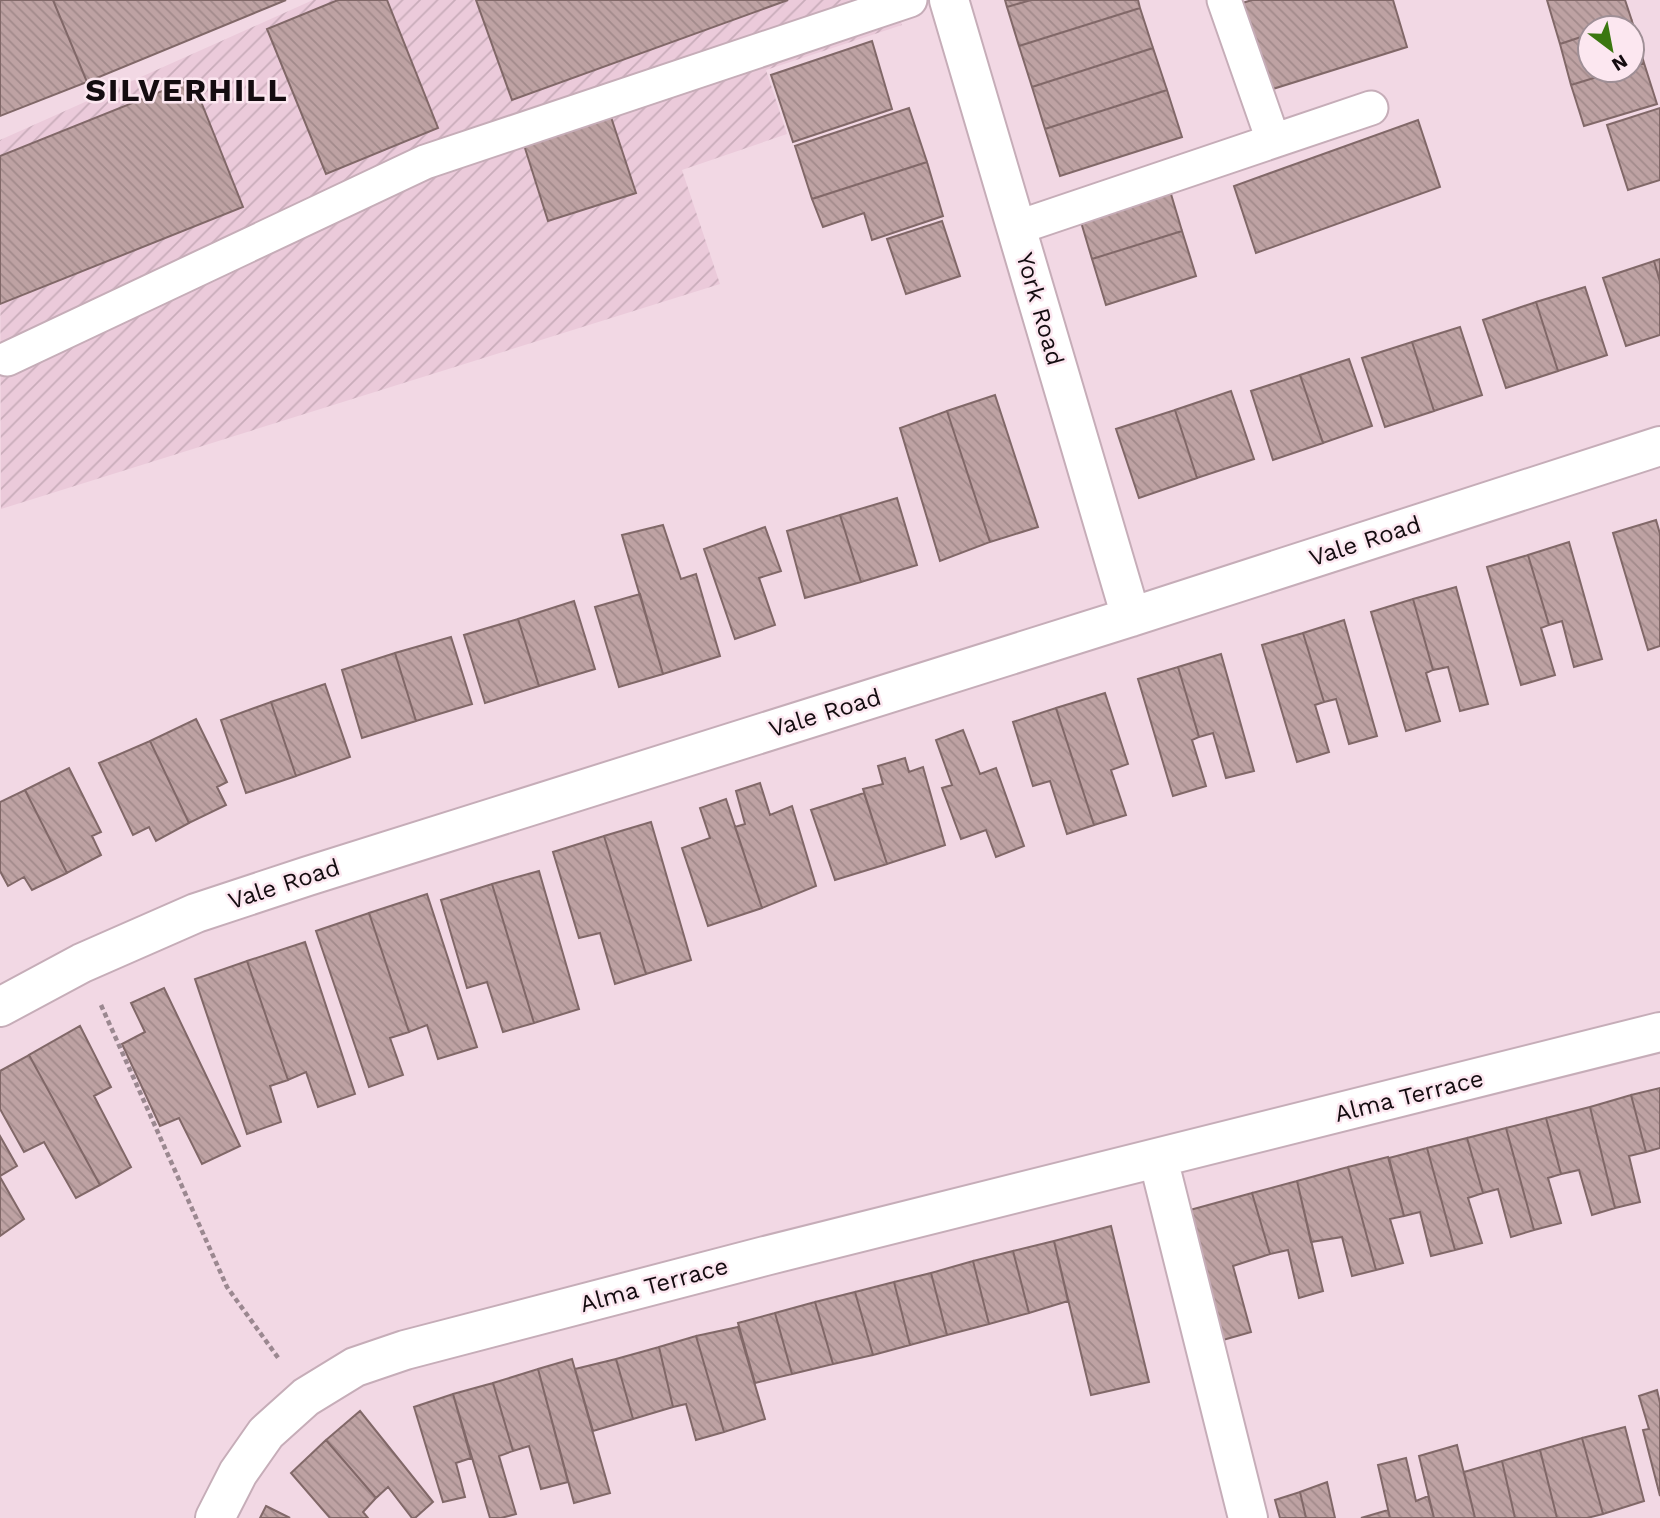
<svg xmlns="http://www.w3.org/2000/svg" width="1660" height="1518" font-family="'Work Sans',sans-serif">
<defs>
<pattern id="industrial-furrows" width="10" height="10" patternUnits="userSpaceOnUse" patternTransform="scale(1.75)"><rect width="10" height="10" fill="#ebcada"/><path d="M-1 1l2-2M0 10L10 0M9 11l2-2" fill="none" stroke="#c9acba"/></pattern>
<pattern id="building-back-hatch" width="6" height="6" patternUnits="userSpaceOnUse" patternTransform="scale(1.75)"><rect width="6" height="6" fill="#bea2a3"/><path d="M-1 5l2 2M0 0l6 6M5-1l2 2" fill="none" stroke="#a28a8b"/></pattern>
</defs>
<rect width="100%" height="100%" fill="#f2d8e4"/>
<path fill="url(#industrial-furrows)" d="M313,0H894L902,25L766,70L787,134L682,170L720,284L1,509L0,140Z"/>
<path fill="url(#building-back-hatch)" stroke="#816868" stroke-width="2" d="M0,0H53L87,82L0,116Z
M53,0H286L87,82Z
M338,0H387L438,128L326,174L267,29Z
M476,0H788L512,100Z
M1005,0H1031L1007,7Z
M1031,0H1138L1140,8L1019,46L1007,7Z
M1252,0H1393L1407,47L1260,93L1233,6Z
M1547,0H1625L1632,21L1610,28H1590V34L1560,44Z
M1140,8L1153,48L1032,87L1019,46Z
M1632,21L1644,63L1632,66V28H1610Z
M1590,34V70H1620L1571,85L1560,44Z
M872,41L892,109L793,142L771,75Z
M1153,48L1167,90L1045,129L1032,87Z
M1644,63L1657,104L1584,126L1571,85L1620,70H1632V66Z
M192,79L243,207L0,304V156Z
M1167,90L1182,137L1060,176L1045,129Z
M909,108L927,162L812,199L795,146Z
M1660,108V180L1628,190L1607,125Z
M611,117L636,193L548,221L524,145Z
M1418,120L1440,187L1256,253L1234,186Z
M927,162L943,216L872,240L864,213L823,227L812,199Z
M1168,184L1182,231L1092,259L1078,212Z
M942,221L960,276L906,294L887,239Z
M1182,231L1196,276L1106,305L1092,259Z
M1660,259V282L1654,261Z
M1654,261L1660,282V335L1626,346L1603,278Z
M1585,287L1607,355L1558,371L1536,302Z
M1536,302L1558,371L1506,388L1483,320Z
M1460,327L1482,395L1434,411L1412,342Z
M1412,342L1434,411L1385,427L1362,358Z
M1349,359L1372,426L1323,443L1300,375Z
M1300,375L1323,443L1273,460L1251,391Z
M1231,391L1254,459L1197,478L1175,410Z
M995,395L1038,527L990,542L947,411Z
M1175,410L1197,478L1139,498L1116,429Z
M947,411L990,542L940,561L900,428Z
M897,498L917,565L861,582L840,515Z
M840,515L861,582L805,598L787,531Z
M1656,520L1660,534V646L1648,650L1613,533Z
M663,525L681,579L696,574L720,656L663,674L622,535Z
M765,527L781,571L759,578L775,625L735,639L704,549Z
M1569,542L1602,659L1574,667L1562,621L1549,625L1528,555Z
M1528,555L1549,625L1541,628L1555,675L1521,685L1487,567Z
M1456,587L1488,704L1460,711L1448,667L1433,670L1413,599Z
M640,594L663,674L619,687L595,607Z
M1413,599L1433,670L1426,673L1440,721L1406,731L1371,612Z
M574,601L595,669L539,686L518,619Z
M518,619L539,686L485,703L464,635Z
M1344,620L1377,736L1349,744L1336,699L1324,702L1303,633Z
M1303,633L1324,702L1315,705L1329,752L1297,762L1262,645Z
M451,637L472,704L416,721L395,653Z
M395,653L416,721L362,738L342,670Z
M1221,654L1254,771L1226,778L1213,733L1199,737L1178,667Z
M1178,667L1199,737L1192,740L1206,786L1173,796L1138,679Z
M325,684L350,757L296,776L271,702Z
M1105,693L1128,764L1111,770L1126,815L1094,825L1056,708Z
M271,702L296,776L246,793L221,720Z
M1056,708L1094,825L1067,834L1050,781L1033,786L1013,722Z
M196,719L227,782L217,787L226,805L189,823L150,741Z
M963,730L980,774L996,768L1024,846L996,857L986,830L961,839L942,788L952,785L936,740Z
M150,741L189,823L156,841L149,827L133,835L99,763Z
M905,758L909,772L923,767L945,845L887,864L863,789L883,784L878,766Z
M69,768L101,832L92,836L101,855L67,873L25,790Z
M760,783L770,815L792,806L816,886L762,908L735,827L745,824L736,791Z
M25,790L67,873L32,890L24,877L8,886L0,871V802Z
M864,793L887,864L835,880L811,810Z
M726,799L762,908L708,926L682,848L710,838L700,808Z
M651,822L691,960L646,974L604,836Z
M604,836L646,974L615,984L600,933L579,938L553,852Z
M539,871L579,1009L534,1023L492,884Z
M492,884L534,1023L503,1032L487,982L467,988L441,900Z
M427,894L477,1047L438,1059L427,1025L409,1032L369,913Z
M369,913L409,1032L390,1038L403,1075L369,1087L316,931Z
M305,942L355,1094L318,1107L306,1072L288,1080L247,961Z
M247,961L288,1080L270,1086L281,1122L247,1134L195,979Z
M164,988L240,1146L202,1164L179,1118L160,1126L122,1044L145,1032L131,1003Z
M80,1026L111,1087L94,1096L131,1167L100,1185L29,1055Z
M29,1055L100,1185L76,1198L44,1142L24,1152L0,1109V1071Z
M1660,1088V1148L1646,1152L1631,1095Z
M1631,1095L1646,1152L1629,1156L1640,1202L1615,1208L1590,1107Z
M1590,1107L1615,1208L1592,1215L1579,1170L1561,1174L1546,1118Z
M1546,1118L1561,1174L1548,1178L1561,1223L1534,1230L1506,1128Z
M1506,1128L1534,1230L1511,1237L1498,1189L1483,1193L1467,1138Z
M0,1136L17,1166L0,1176Z
M1467,1138L1483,1193L1468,1198L1482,1243L1455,1250L1427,1148Z
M1427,1148L1455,1250L1431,1256L1420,1212L1404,1216L1389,1158Z
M1388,1157L1404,1216L1390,1219L1403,1263L1376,1270L1348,1167Z
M1348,1167L1376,1270L1352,1276L1342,1237L1311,1242L1297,1181Z
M0,1177L24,1219L0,1236Z
M1297,1181L1323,1291L1299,1298L1288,1250L1270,1254L1252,1193Z
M1252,1193L1270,1254L1233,1266L1251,1332L1223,1340L1190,1210Z
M1111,1226L1149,1382L1091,1395L1054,1241Z
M1054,1241L1068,1301L1029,1313L1013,1251Z
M1013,1251L1029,1313L989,1324L973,1261Z
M973,1261L989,1324L947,1335L931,1273Z
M931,1273L947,1335L910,1345L894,1282Z
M894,1282L910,1345L873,1355L855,1292Z
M855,1292L873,1355L833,1364L815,1302Z
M815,1302L833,1364L792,1374L775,1313Z
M775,1313L792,1374L755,1383L738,1323Z
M738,1327L765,1419L724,1432L696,1336Z
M696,1336L724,1432L696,1440L686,1404L673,1407L659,1347Z
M659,1347L673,1407L633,1419L616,1359Z
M572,1359L610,1493L574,1503L538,1369Z
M616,1359L633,1419L593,1431L575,1369Z
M538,1369L568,1482L541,1489L529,1446L513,1451L493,1383Z
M493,1383L513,1451L499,1456L516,1514L501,1518H490L453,1394Z
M1657,1390L1660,1403V1496L1643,1430L1649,1429L1639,1396Z
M453,1394L471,1458L456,1463L465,1497L443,1502L414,1407Z
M360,1411L433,1502L415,1518H412L388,1487L376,1498L326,1440Z
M1625,1427L1644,1501L1603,1514L1582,1438Z
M1582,1438L1603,1514L1587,1518H1557L1540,1450Z
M326,1440L376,1498L363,1512L368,1518H330L291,1473Z
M1457,1445L1475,1518H1434L1419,1456Z
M1540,1450L1557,1518H1515L1502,1461Z
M1406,1458L1416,1501L1428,1496L1434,1518H1390L1378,1465Z
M1502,1461L1515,1518H1475L1464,1472Z
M1327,1482L1335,1518H1306L1300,1492Z
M1300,1492L1306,1518H1280L1275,1500Z
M266,1506L290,1518H260Z
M1388,1510L1390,1518H1361Z"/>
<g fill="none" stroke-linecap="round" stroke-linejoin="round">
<defs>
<path id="service" d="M1224,0L1273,140
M1016,228L1371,108
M7,359L425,162L910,0"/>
<path id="minor" d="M949,0L1131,617
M0,1007L82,963L196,913L308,876L1131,617L1660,446
M1158,1158L1248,1518
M215,1518L238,1473L266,1433L306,1397L355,1367L405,1350L765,1256L1660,1032"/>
</defs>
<use href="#service" stroke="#c6adb8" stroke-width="37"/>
<use href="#minor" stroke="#c6adb8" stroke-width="42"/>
<path stroke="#9b8890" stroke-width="4.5" stroke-dasharray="5 3.5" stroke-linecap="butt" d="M101,1005L227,1287L279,1359"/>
<use href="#service" stroke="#fff" stroke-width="33"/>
<use href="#minor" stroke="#fff" stroke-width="38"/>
</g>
<g text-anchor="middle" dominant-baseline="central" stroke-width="5" stroke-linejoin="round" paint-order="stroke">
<g font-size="24" fill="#140c10" stroke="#fce7f0">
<text transform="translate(1040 309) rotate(74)">York Road</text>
<text transform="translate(1365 541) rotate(-18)">Vale Road</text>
<text transform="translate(825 713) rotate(-17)">Vale Road</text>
<text transform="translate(284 884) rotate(-18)">Vale Road</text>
<text transform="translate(1409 1096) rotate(-14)">Alma Terrace</text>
<text transform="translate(654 1285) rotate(-15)">Alma Terrace</text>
</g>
<g font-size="32" font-weight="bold" letter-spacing="2" fill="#140c10" stroke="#fce7f0">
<text x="187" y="90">SILVERHILL</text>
</g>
</g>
<g transform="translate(1611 49) rotate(148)"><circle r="33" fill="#fce7f0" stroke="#9f8f96" stroke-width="2"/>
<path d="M0-5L12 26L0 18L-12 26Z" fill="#3b7710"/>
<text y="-10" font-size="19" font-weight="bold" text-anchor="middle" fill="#140c10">N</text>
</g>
</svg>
